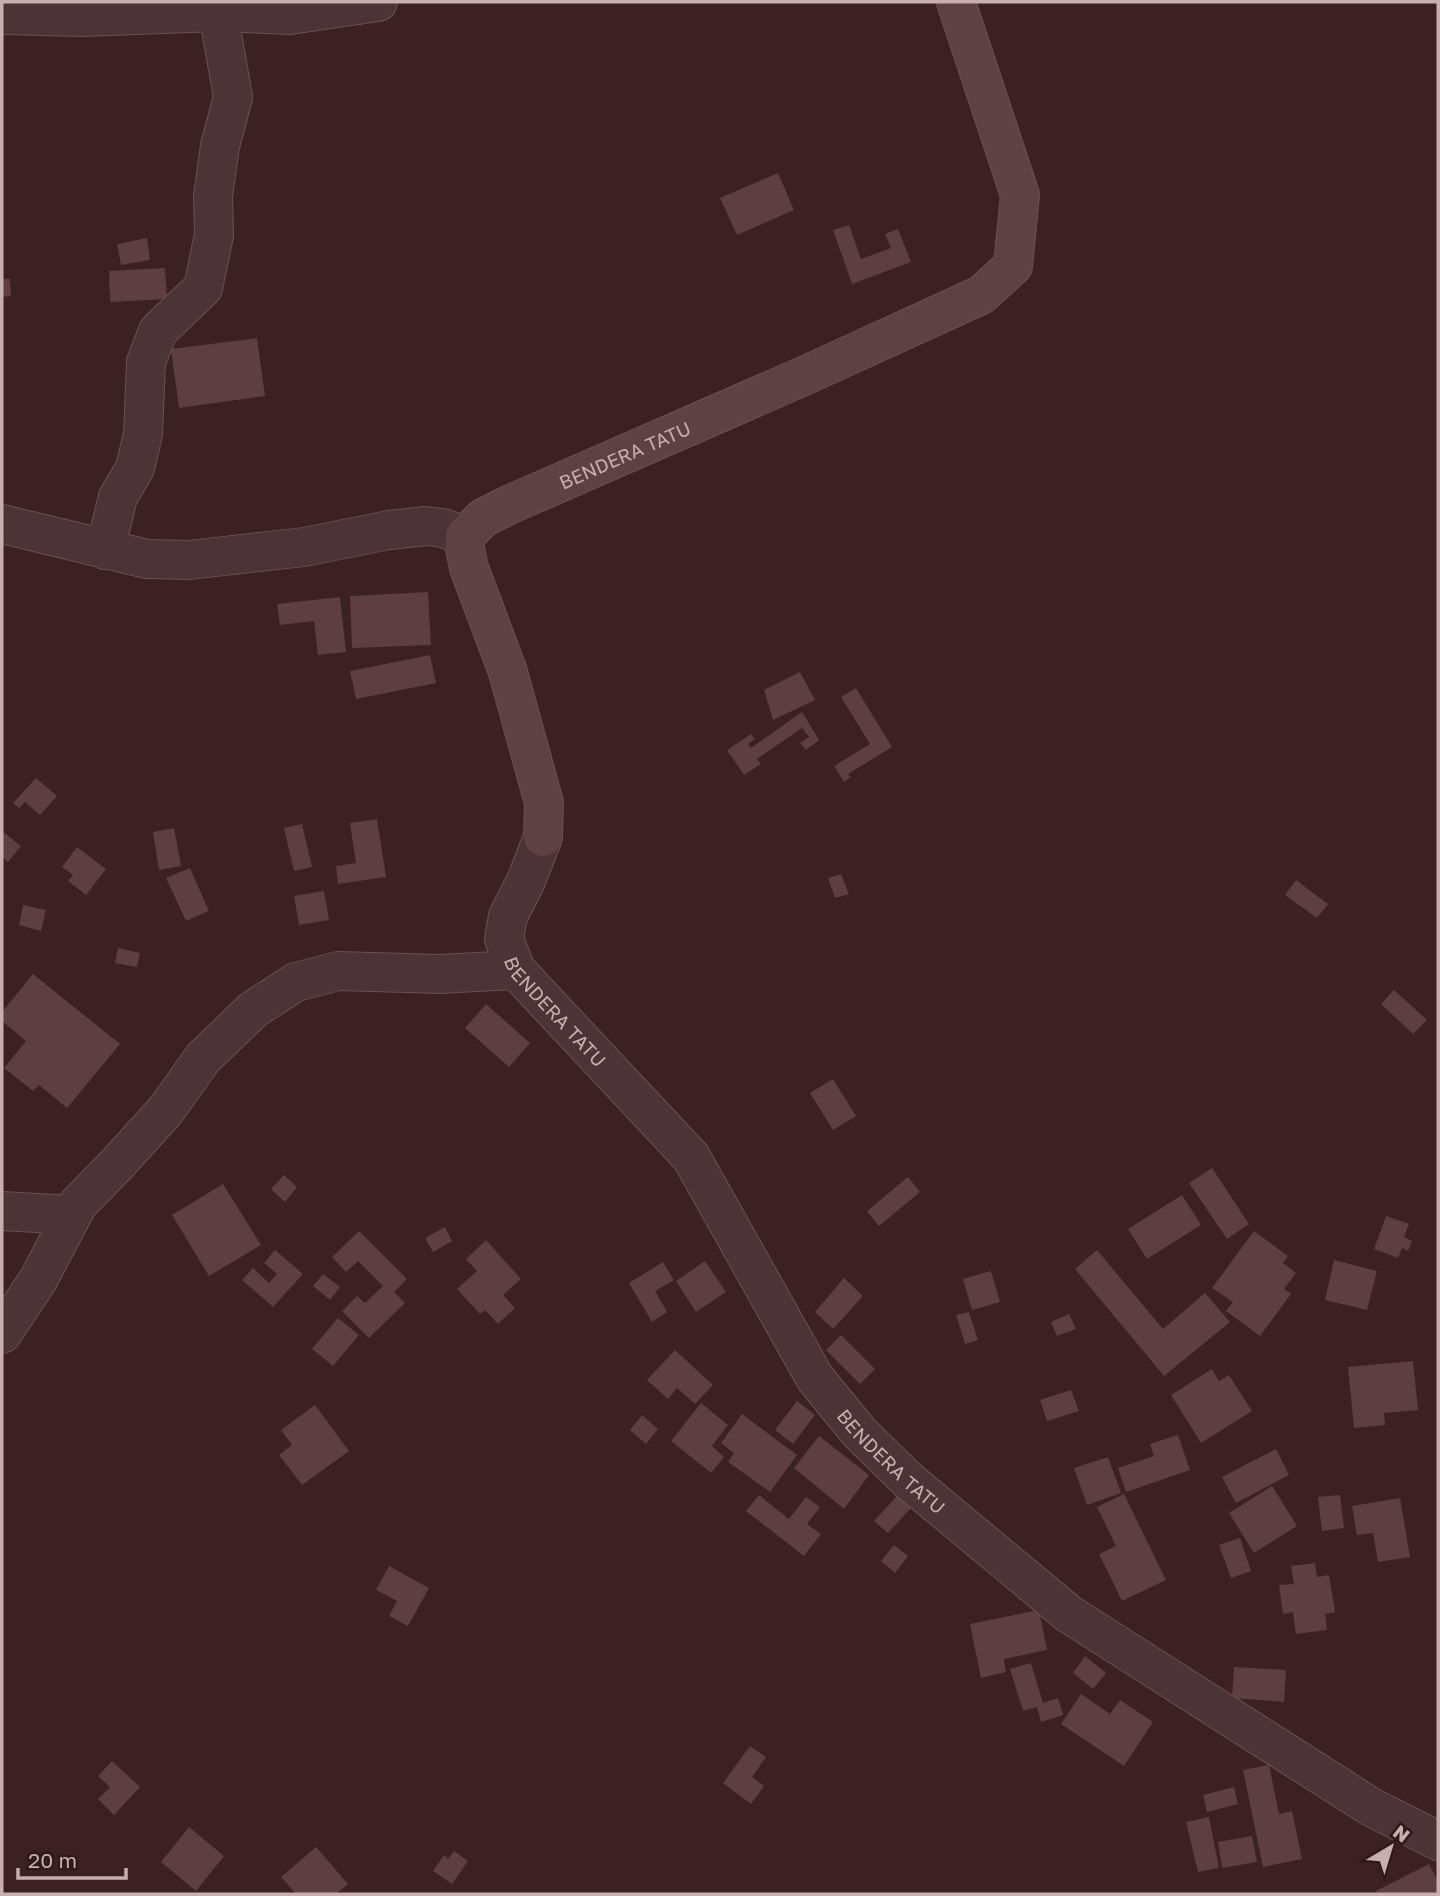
<svg xmlns="http://www.w3.org/2000/svg" width="1440" height="1896" font-family="'Golos Text',sans-serif">
<rect width="100%" height="100%" fill="#3b2024"/>
<path fill="#5d3e42" d="M778,173L794,210L737,235L720,198Z
M849,225L861,259L891,248L885,234L898,229L911,262L852,284L833,230Z
M147,238L150,260L121,265L117,244Z
M165,268L167,299L110,302L109,271Z
M2,279H10L11,296L2,297Z
M257,338L265,396L179,408L171,349Z
M428,592L431,645L352,648L350,596Z
M340,597L346,652L318,655L314,621L280,625L277,604Z
M430,655L436,683L356,699L350,671Z
M800,672L815,700L773,720L764,690Z
M856,688L892,747L848,774L851,777L844,782L834,766L870,744L841,697Z
M802,712L819,740L806,750L800,743L809,737L802,728L757,759L761,764L744,775L727,750L751,734L755,739L748,744L751,748Z
M36,778L57,796L40,815L25,802L19,808L13,803Z
M377,819L386,877L338,884L336,866L356,863L350,823Z
M302,824L312,867L294,871L284,828Z
M174,828L181,866L159,870L153,832Z
M2,831L21,846L8,862L2,857Z
M77,847L106,869L86,895L68,881L73,875L62,867Z
M190,868L209,911L186,921L166,878Z
M841,874L849,894L835,898L828,878Z
M1296,880L1328,904L1317,918L1285,895Z
M324,891L329,920L299,925L294,896Z
M23,905L46,910L41,931L19,925Z
M118,948L140,953L137,967L115,963Z
M33,974L120,1044L67,1108L39,1085L33,1091L4,1068L26,1041L2,1021V1012Z
M1394,990L1427,1020L1413,1034L1381,1004Z
M486,1004L530,1043L509,1067L465,1028Z
M833,1079L856,1116L833,1130L810,1093Z
M1212,1168L1249,1224L1227,1239L1189,1183Z
M284,1175L297,1187L285,1202L271,1189Z
M908,1177L920,1192L879,1226L867,1211Z
M223,1184L261,1245L209,1276L172,1215Z
M1182,1195L1201,1225L1147,1259L1128,1229Z
M1386,1216L1409,1224L1404,1237L1412,1241L1408,1251L1402,1248L1398,1258L1374,1249Z
M445,1227L452,1241L433,1252L425,1238Z
M359,1231L407,1279L394,1292L405,1303L369,1338L342,1311L357,1296L365,1303L383,1286L358,1261L346,1272L332,1257Z
M1254,1231L1288,1256L1283,1263L1296,1273L1284,1289L1291,1294L1260,1336L1226,1311L1233,1302L1212,1288Z
M486,1240L521,1279L503,1295L515,1308L498,1324L485,1310L480,1314L457,1289L477,1271L466,1259Z
M275,1250L303,1274L273,1307L242,1280L253,1268L269,1283L277,1274L264,1263Z
M1097,1250L1163,1329L1205,1293L1230,1322L1164,1376L1075,1269Z
M1334,1260L1377,1271L1367,1310L1325,1300Z
M705,1261L726,1292L696,1312L676,1281Z
M663,1262L674,1280L655,1291L667,1312L652,1322L629,1283Z
M991,1271L1000,1302L972,1310L963,1279Z
M323,1274L340,1287L330,1300L313,1286Z
M844,1278L863,1296L833,1329L815,1312Z
M969,1312L978,1340L965,1344L956,1315Z
M1069,1314L1076,1329L1057,1336L1051,1322Z
M338,1318L359,1335L333,1366L312,1349Z
M841,1335L875,1369L860,1384L826,1350Z
M675,1350L713,1385L695,1404L677,1388L668,1399L647,1380Z
M1413,1361L1418,1410L1384,1413L1385,1425L1354,1428L1348,1367Z
M1212,1369L1219,1381L1229,1375L1252,1411L1201,1443L1171,1395Z
M1071,1390L1079,1411L1047,1421L1040,1400Z
M797,1401L815,1415L793,1444L775,1430Z
M701,1403L728,1425L712,1446L724,1457L711,1473L671,1441Z
M315,1405L349,1451L302,1485L279,1455L292,1445L281,1430Z
M742,1414L797,1455L770,1492L728,1462L734,1453L721,1443Z
M642,1415L658,1429L646,1444L630,1430Z
M1178,1435L1190,1470L1126,1492L1118,1468L1154,1456L1150,1444Z
M819,1436L869,1475L844,1509L794,1468Z
M1276,1449L1289,1475L1236,1503L1222,1477Z
M1108,1457L1121,1493L1087,1505L1074,1468Z
M1272,1486L1297,1526L1254,1553L1229,1513Z
M1124,1494L1166,1580L1122,1601L1099,1554L1116,1546L1097,1507Z
M759,1495L789,1519L806,1497L820,1507L807,1524L821,1534L804,1556L746,1511Z
M1340,1495L1344,1528L1322,1531L1318,1497Z
M897,1496L911,1508L888,1533L874,1521Z
M1400,1498L1410,1557L1378,1562L1373,1533L1357,1535L1352,1506Z
M1240,1538L1251,1571L1231,1578L1219,1545Z
M894,1545L908,1556L895,1573L881,1561Z
M1315,1563L1317,1577L1329,1575L1335,1612L1325,1614L1327,1630L1296,1634L1293,1612L1283,1614L1279,1585L1294,1584L1291,1566Z
M389,1566L429,1588L408,1626L389,1616L397,1601L376,1590Z
M1039,1610L1047,1650L1004,1659L1006,1672L981,1678L970,1624Z
M1085,1656L1106,1673L1093,1689L1073,1673Z
M1031,1663L1043,1703L1058,1698L1063,1715L1041,1722L1037,1707L1023,1711L1010,1669Z
M1234,1667L1286,1670L1284,1702L1232,1698Z
M1081,1694L1110,1714L1120,1700L1153,1722L1124,1766L1061,1724Z
M750,1746L766,1757L752,1777L764,1786L751,1804L723,1783Z
M112,1761L140,1787L114,1815L98,1799L110,1787L98,1776Z
M1269,1765L1279,1814L1292,1811L1302,1859L1263,1867L1243,1770Z
M1234,1787L1238,1804L1207,1812L1203,1795Z
M1209,1817L1219,1868L1198,1872L1186,1822Z
M189,1827L224,1856L196,1891L161,1862Z
M1252,1836L1257,1862L1222,1868L1218,1842Z
M316,1847L348,1884L336,1894H296L281,1877Z
M454,1851L468,1861L452,1884L433,1871L444,1855L448,1859Z
M1429,1864L1438,1881V1894H1377L1376,1891Z"/>
<g fill="none" stroke-linecap="round" stroke-linejoin="round">
<defs>
<path id="minor" d="M2,15L82,17L218,12L290,15L378,2
M2,524L147,559L189,560L304,547L389,530L426,526L443,528L465,536
M105,550L118,497L135,468L143,434L146,362L158,331L203,288L214,235L213,196L220,146L233,97L218,12
M2,1211L72,1215
M2,1334L38,1280L78,1204L118,1163L166,1110L203,1058L254,1009L296,982L338,971L440,974L516,970"/>
<g id="tertiary">
<path id="s1" d="M543,837L526,881L508,916L504,939L516,970L691,1157L815,1378L859,1432L909,1481L1069,1614L1371,1807L1438,1841"/>
</g>
<g id="secondary">
<path id="s2" d="M543,837L544,803L508,672L469,568L465,549V536L483,518L511,504L806,375L981,295L1013,266L1020,195L956,2"/>
</g>
</defs>
<use href="#minor" stroke="#695154" stroke-width="40"/>
<use href="#tertiary" stroke="#695154" stroke-width="40"/>
<use href="#secondary" stroke="#695154" stroke-width="40"/>
<use href="#minor" stroke="#4b3437" stroke-width="38"/>
<use href="#tertiary" stroke="#4b3437" stroke-width="38"/>
<use href="#secondary" stroke="#5e4144" stroke-width="38"/>
</g>
<g text-anchor="middle" dominant-baseline="central" stroke-width="5" stroke-linejoin="round" paint-order="stroke">
<g font-size="19" fill="#c7aeb1" stroke="#30191c">
<text stroke="none"><textPath href="#s2" startOffset="494">BENDERA TATU</textPath></text>
<text stroke="none"><textPath href="#s1" startOffset="200">BENDERA TATU</textPath></text>
<text stroke="none"><textPath href="#s1" startOffset="766">BENDERA TATU</textPath></text>
</g>
</g>
<rect width="1440" height="1896" fill="none" stroke="#c7aeb1" stroke-width="7"/>
<g transform="translate(1391 1847) rotate(38)" stroke="#30191c" stroke-width="5" paint-order="stroke">
<path d="M0-5L12 26L0 18L-12 26Z" fill="#c7aeb1"/>
<text y="-10" font-size="19" font-weight="bold" text-anchor="middle" fill="#c7aeb1">N</text>
</g>
<path d="M18 1868v10h108v-10" fill="none" stroke="#c7aeb1" stroke-width="3.5"/>
<text x="28" y="1868" font-size="21" fill="#c7aeb1" stroke="#30191c" stroke-width="5" paint-order="stroke">20 m</text>
</svg>
